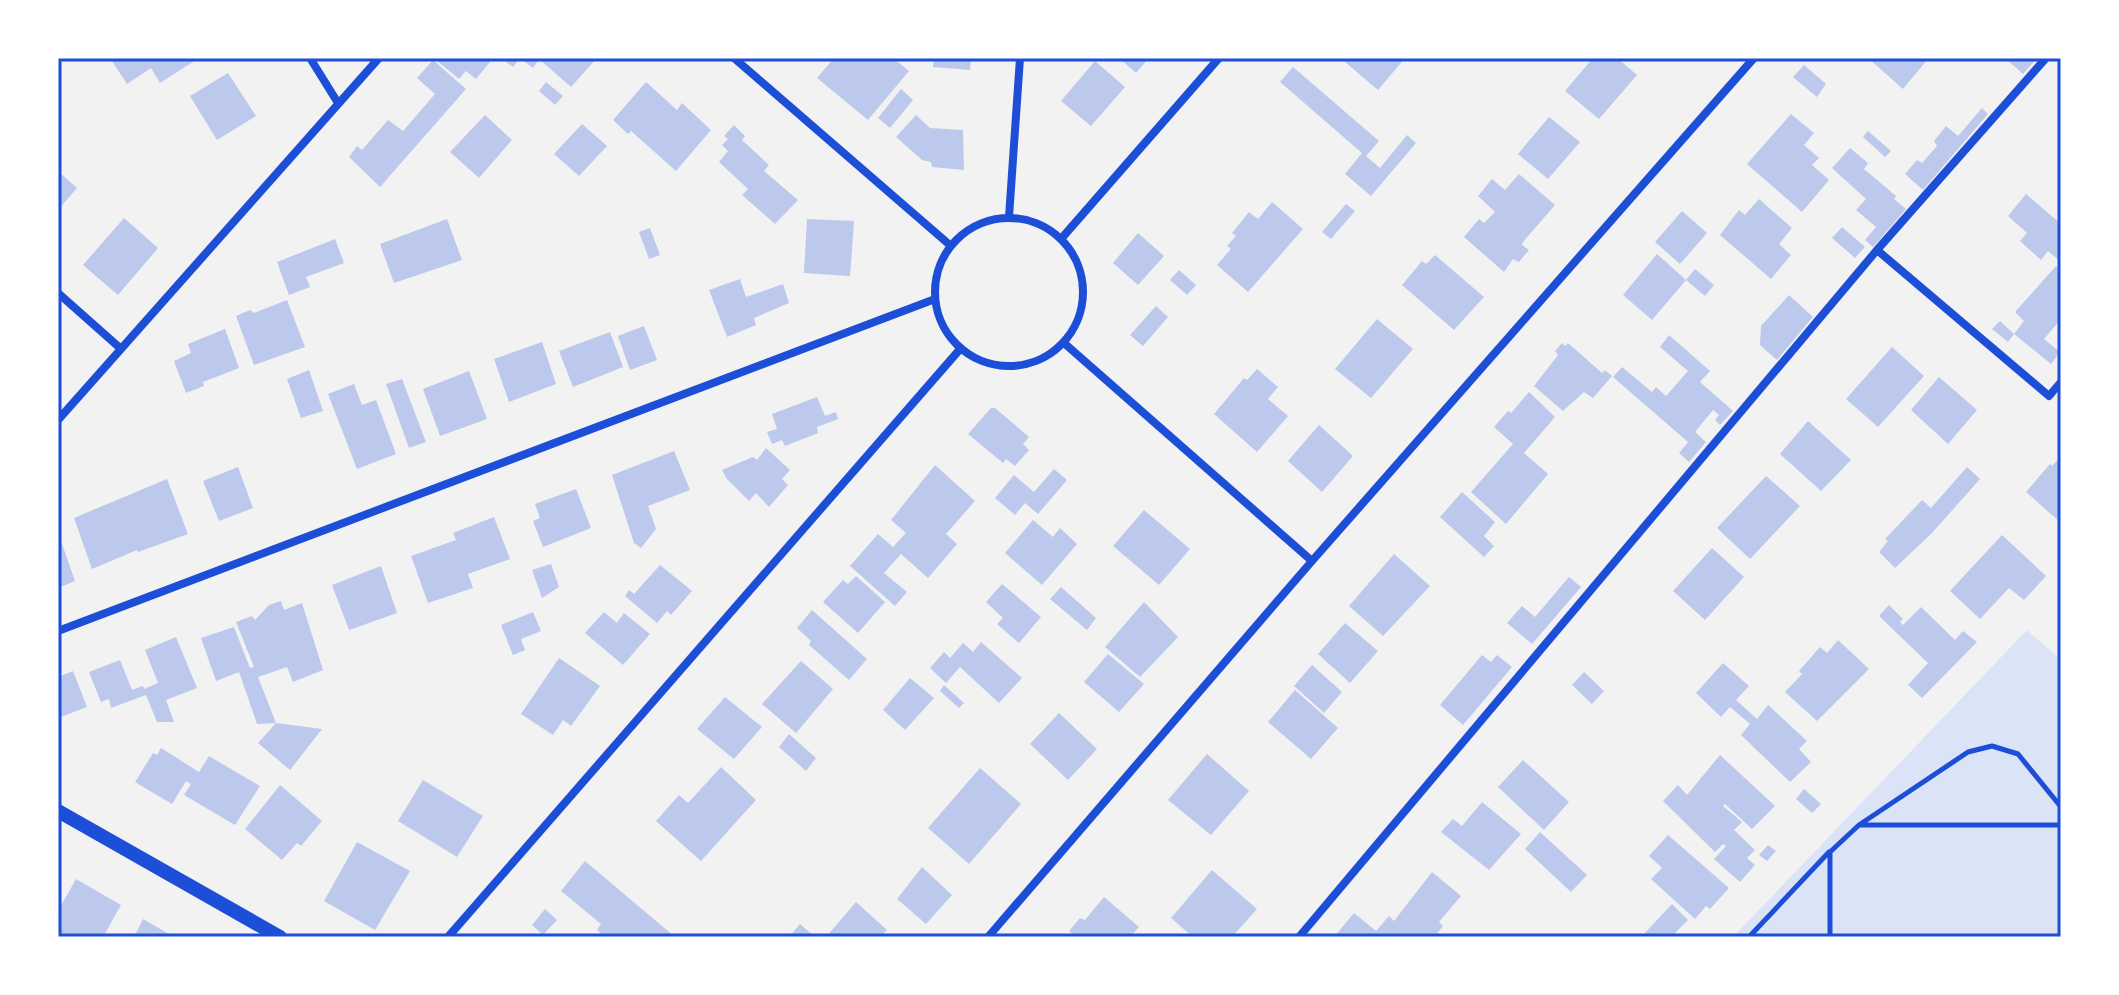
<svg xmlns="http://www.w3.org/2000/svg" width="2119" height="995" font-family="'Noto Sans',sans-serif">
<rect width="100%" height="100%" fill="#f2f2f2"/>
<path fill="#dbe4f7" d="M2027,630L2061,660V937H1733Z"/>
<path fill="#bdc9ec" d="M110,58H199L160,83L151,68L127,84Z
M438,58H493L476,79L466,71L459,79L436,60Z
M501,58H597L571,87L539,59L533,68L520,58L513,67Z
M834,58H893L909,71L868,120L817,78Z
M934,58H971L970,70L933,67Z
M1119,58H1149L1136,73Z
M1348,58H1405L1378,90L1345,62Z
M1593,58H1617L1637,75L1599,119L1565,91Z
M1868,58H1924L1927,60L1903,89Z
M2005,58H2037L2023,74Z
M433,60L466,89L380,187L349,157L357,146L362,150L388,120L403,131L435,94L417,78Z
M1095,61L1125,87L1091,126L1061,101Z
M1804,65L1826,84L1817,97L1793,77Z
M1293,67L1379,141L1366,156L1380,168L1407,135L1416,143L1371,196L1345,174L1362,153L1280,82Z
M228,73L256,116L217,140L190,96Z
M546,82L563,96L555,105L539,91Z
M646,82L677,110L682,103L711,130L676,171L631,131L628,134L613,120Z
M901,89L913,100L890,128L878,118Z
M1982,108L1988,114L1923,190L1905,174L1917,160L1922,163L1937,146L1934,141L1946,126L1958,136Z
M1791,114L1814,133L1804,145L1819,158L1812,165L1829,180L1802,212L1747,164Z
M485,115L512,140L479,178L450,152Z
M916,115L930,128L963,130L964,170L932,167L931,162L922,160L896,137Z
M1549,117L1580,142L1548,179L1518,154Z
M582,124L607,146L579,176L554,154Z
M734,125L745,136L742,140L769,165L764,171L798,200L775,224L742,195L748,189L719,162L728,151L722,145L728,139L724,136Z
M1868,131L1891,151L1885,157L1863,137Z
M1850,148L1868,163L1864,169L1896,196L1894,199L1906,209L1873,247L1865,240L1876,227L1856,210L1866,199L1832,168Z
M58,171L77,188L58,210Z
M1519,174L1555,205L1523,242L1522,245L1529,250L1519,262L1513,259L1504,272L1464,237L1479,219L1484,223L1495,212L1478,196L1492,179L1505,190Z
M2026,194L2061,224V262L2048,251L2041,260L2020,241L2027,233L2008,216Z
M1759,199L1792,228L1779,244L1791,255L1771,279L1720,235L1739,210L1745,215Z
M1272,202L1303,229L1248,292L1217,265L1231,249L1227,246L1236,236L1232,233L1249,212L1258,219Z
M1346,204L1355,211L1331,239L1322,232Z
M1682,211L1707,233L1680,264L1655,242Z
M124,218L158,248L118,295L83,265Z
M447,219L462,260L394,283L380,244Z
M807,219L854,221L850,276L804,273Z
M1842,227L1865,247L1855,258L1832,238Z
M650,228L660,255L649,259L639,232Z
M1138,233L1164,256L1138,285L1113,263Z
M335,239L344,263L306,277L310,287L289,295L277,262Z
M1657,254L1686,280L1652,320L1623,295Z
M1435,255L1484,297L1454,330L1402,285L1422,261L1426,264Z
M2056,266L2061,270V319L2044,339L2060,352L2051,364L2014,334L2024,321L2015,312Z
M1695,269L1714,285L1705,296L1686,280Z
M1179,270L1196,285L1187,295L1170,280Z
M740,279L746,297L783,284L789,303L754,318L756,325L727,337L709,290Z
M1789,295L1813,317L1777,360L1760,345L1761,326Z
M287,300L305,347L254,365L236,316L250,310L254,313Z
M1156,306L1168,317L1143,346L1130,335Z
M1377,319L1413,349L1371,398L1335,369Z
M2000,321L2014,334L2008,342L1992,329Z
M644,326L657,360L630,370L618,336Z
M225,329L239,368L203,382L204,386L186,393L174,361L191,353L188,344Z
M610,332L623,367L573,387L559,351Z
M1669,335L1710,371L1700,382L1733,411L1720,425L1715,420L1719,415L1713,410L1695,432L1706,442L1689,462L1679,453L1688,442L1613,377L1622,367L1652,392L1656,387L1666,396L1688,371L1660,347Z
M542,342L556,384L509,402L494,359Z
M1562,343L1565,346L1568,343L1602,373L1605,370L1612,376L1593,398L1584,392L1563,411L1534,386L1558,355L1555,351Z
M1892,347L1924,376L1878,427L1846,399Z
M1257,369L1278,387L1268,399L1288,416L1257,452L1214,414L1244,378L1247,380Z
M309,370L323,411L301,418L287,379Z
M469,371L487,419L440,436L423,389Z
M1939,377L1977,410L1948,444L1911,410Z
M402,379L426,442L409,448L386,384Z
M354,384L362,405L376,400L396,454L357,469L328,394Z
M1529,392L1555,417L1524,453L1548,474L1506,524L1471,492L1513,444L1494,427L1508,411L1511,413Z
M817,397L825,416L836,412L838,419L817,427L818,433L785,446L782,440L772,444L767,432L777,429L772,414Z
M991,408H995L1029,437L1023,444L1029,450L1015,466L1006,459L1003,463L968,434Z
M1808,421L1851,460L1821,491L1780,454Z
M1319,425L1353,456L1322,492L1288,461Z
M766,448L790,470L782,479L788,485L769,507L756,493L749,501L726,478L722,470L753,457L757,460Z
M674,451L690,490L648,506L656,529L641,548L634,543L612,475Z
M2061,456V523L2026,492L2050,464L2052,466Z
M935,465L975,501L946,534L957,544L928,578L901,554L884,573L907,592L895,606L850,566L878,534L893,547L906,533L891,520Z
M238,467L253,508L219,521L203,481Z
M1967,467L1980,479L1932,533L1895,568L1879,552L1888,541L1885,539L1922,500L1931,508Z
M1054,469L1067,480L1038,514L1025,503L1015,515L995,498L1014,475L1034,492Z
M1766,476L1800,506L1750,559L1717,528Z
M167,479L188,534L138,552L137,550L92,569L74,518Z
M576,489L591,528L543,547L533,521L540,518L535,504Z
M1462,492L1495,522L1484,536L1494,546L1484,557L1440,517Z
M1144,510L1190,549L1159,585L1113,546Z
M494,517L510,559L468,574L473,588L428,603L411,556L456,540L453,533Z
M1033,520L1053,537L1060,528L1077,544L1042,585L1005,553Z
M2002,535L2046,576L2024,600L2009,588L1980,619L1950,591Z
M61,541L75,581L58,588V542Z
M1712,548L1744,577L1705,620L1673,591Z
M1394,554L1430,586L1383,636L1349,606Z
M551,564L559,587L542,598L532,570Z
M660,565L692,591L671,615L667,611L657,623L625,596L629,590L634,594Z
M381,566L397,613L349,630L332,585Z
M856,576L885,602L858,633L823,602L843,580L848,584Z
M1569,577L1581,587L1532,644L1507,623L1522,606L1535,617Z
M1002,584L1041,617L1019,643L997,624L1003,618L986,602Z
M1061,587L1096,618L1087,630L1050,599Z
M281,601L284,610L302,603L323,670L293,682L287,667L258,677L276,723L322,729L290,770L258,743L276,723L257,724L239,672L216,681L201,638L234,627L250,668L254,667L236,622L252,616L255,620L269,605Z
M1144,602L1178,637L1140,677L1105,647Z
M1889,605L1903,619L1900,622L1903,625L1921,607L1955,640L1963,631L1977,642L1922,698L1908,685L1928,663L1879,616Z
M812,610L867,659L849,680L809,645L811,641L797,628Z
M533,612L541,631L521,639L525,650L513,655L501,625Z
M604,612L617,623L624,613L650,634L623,665L585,633Z
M1345,623L1378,651L1350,683L1318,654Z
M176,637L197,688L166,700L174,722H157L146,695L111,708L109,699L101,702L89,672L120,660L132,690L143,686L144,689L158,683L145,650Z
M1838,640L1869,669L1817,721L1785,692L1802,674L1799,671L1820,647L1827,653Z
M981,642L1022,678L999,703L960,667L946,683L930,668L944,652L950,658L963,643L973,652Z
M1108,654L1144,684L1119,712L1084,682Z
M1482,655L1491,662L1497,655L1512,667L1463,725L1440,705Z
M559,658L600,686L571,726L563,720L553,735L521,714Z
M801,661L833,689L796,733L762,704Z
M1723,663L1749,686L1736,700L1757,719L1768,705L1807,741L1799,749L1811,762L1790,782L1741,735L1750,724L1730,707L1721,717L1696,693Z
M1312,665L1342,692L1324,713L1294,686Z
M73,671L87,707L58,718V677Z
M1584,672L1604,691L1592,704L1572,685Z
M910,678L934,698L905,730L883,710Z
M944,685L964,703L959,708L940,691Z
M1295,690L1338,728L1311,759L1268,722Z
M725,697L762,727L734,759L697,729Z
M1059,713L1097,749L1068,780L1030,744Z
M789,734L816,758L806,771L779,747Z
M161,748L199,772L209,756L260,786L235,825L184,795L191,784L186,781L172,804L135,782L153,753L157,755Z
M1207,754L1249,791L1211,835L1168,800Z
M1720,755L1775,806L1752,829L1725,804L1723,806L1742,822L1734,830L1755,850L1747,858L1755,865L1740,882L1714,859L1726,846L1723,844L1715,852L1663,801L1678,785L1687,795Z
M1523,760L1569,802L1544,830L1498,787Z
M721,767L756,800L701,861L656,821L679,795L688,803Z
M980,768L1021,804L969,864L928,828Z
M423,780L483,816L457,857L398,821Z
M280,785L322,821L301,846L297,843L282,860L245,829Z
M1804,789L1821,804L1812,813L1796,799Z
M1482,802L1521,834L1489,870L1441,832L1453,819L1462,826Z
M1540,832L1587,875L1571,892L1525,849Z
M1668,835L1729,888L1710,909L1706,906L1695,919L1651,879L1662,868L1649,856Z
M357,842L410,871L375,930L324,901Z
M1768,845L1776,851L1767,861L1759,855Z
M585,861L675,937H605L597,930L601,924L561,891Z
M922,867L952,895L926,924L897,899Z
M1212,870L1257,909L1232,937H1193L1171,918Z
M1432,872L1461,896L1439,922L1443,926L1434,937H1334L1354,913L1376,931L1389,916L1394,921Z
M76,879L121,905L103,937H58V911Z
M1104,897L1139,927L1130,937H1076L1069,931L1080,918L1085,920Z
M856,902L887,930L880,937H826Z
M1672,904L1688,920L1671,937H1641Z
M545,909L557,920L543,935L532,925Z
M143,919L174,937H134Z
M800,924L815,937H789Z"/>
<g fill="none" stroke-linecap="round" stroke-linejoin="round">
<path stroke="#1d4ed8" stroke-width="5" d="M1859,825L1968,752L1992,746L2018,754L2061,807
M1749,937L1829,852
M1830,937V852L1859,825H2061"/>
<path stroke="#1d4ed8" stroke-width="8" d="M310,58L338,103
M734,58L951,246
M1009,217L1020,58
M935 292a74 74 0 1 1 148 0a74 74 0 1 1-148 0Z
M1061,239L1219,58
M1877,250L2049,396L2061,382
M58,293L120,348
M1064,343L1312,561
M58,420L379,58
M58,631L935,299
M448,937L961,348
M988,937L1312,561L1754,58
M1299,937L1877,250L2046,58"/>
<path stroke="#1d4ed8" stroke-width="14" d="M58,811L280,937"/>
</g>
<rect width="2119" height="995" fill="none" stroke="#ffffff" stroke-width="120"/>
<rect x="60" y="60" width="1999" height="875" fill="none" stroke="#1d4ed8" stroke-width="3"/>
</svg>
